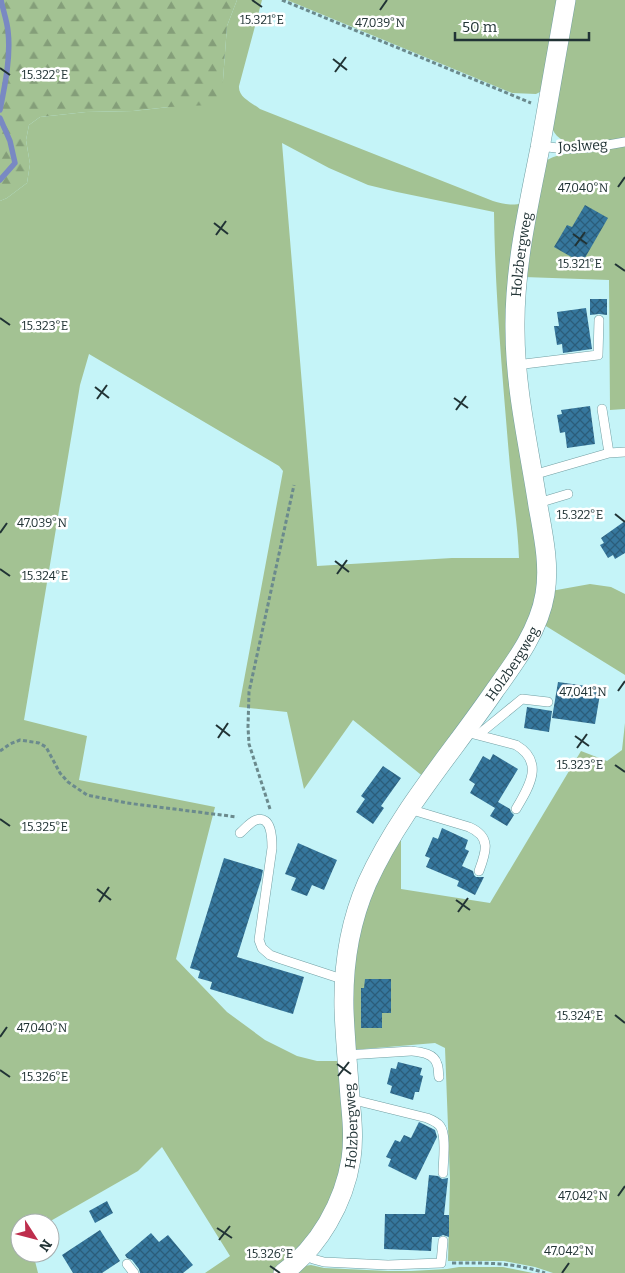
<svg xmlns="http://www.w3.org/2000/svg" width="625" height="1273" font-family="Bitter,serif">
<defs>
<pattern id="forest-firs" width="22" height="20" patternUnits="userSpaceOnUse" patternTransform="scale(1.25)"><rect width="22" height="20" fill="#a3c293"/><path d="M5 1l3.5 6h-7zM16 11l3.5 6h-7z" fill="#849e79"/></pattern>
<pattern id="building-cross-hatch" width="8" height="8" patternUnits="userSpaceOnUse" patternTransform="scale(1.25)"><rect width="8" height="8" fill="#36779d"/><path d="M0 0l8 8M0 8l8-8" fill="none" stroke="#2b5d7a"/></pattern>
</defs>
<rect width="100%" height="100%" fill="#c5f4f8"/>
<path fill="#a3c293" fill-rule="evenodd" d="M237,0H262L239,86C238,97 251,102 260,109L493,201C503,204 512,206 523,203L510,291L540,578L527,628L425,778L353,720L304,789L287,712L239,707L283,471L279,466L89,354L80,385L24,720L87,736L79,780L215,807L176,959L227,1012L265,1040L297,1056L317,1061H342L346,1157L320,1227L274,1273H205L230,1256L162,1147L138,1171L47,1223H20V1253H33L38,1273H0V201L7,198L27,183L30,164L26,140L29,125L40,117L86,112L133,111L169,107L223,80L227,26ZM282,143L329,168L368,185L397,192L494,212C495,297 503,382 510,467C513,498 518,528 519,558H452L317,566Z
M287,0H559L542,91L536,94L512,93Z
M572,0H625V138C604,141 562,154 552,128Z
M625,146V409L610,410L609,280L524,277L547,160C562,151 581,154 598,151C607,150 616,147 625,146Z
M590,584L611,587L625,594V675L541,623L551,591Z
M625,723V1273H553L535,1267L504,1261H448L450,1179L445,1048L435,1043L352,1050L350,978L366,903L401,833V889L490,903L581,751L607,761L622,750Z
M311,1265L324,1268L388,1271H411L447,1269L459,1267H503L533,1273H293L304,1266Z"/>
<path fill="url(#forest-firs)" d="M0,0H237L227,26L223,80L217,99L210,105L169,107L133,111L86,112L40,117L29,125L26,140L30,164L27,183L7,198L0,201Z"/>
<g fill="none" stroke-linecap="round" stroke-linejoin="round">
<path stroke="#7989c3" stroke-width="5.5" d="M0,110C5,85 11,56 8,31C7,21 3,10 1,0
M0,118L10,141L15,163L0,180"/>
</g>
<path fill="url(#building-cross-hatch)" d="M585,205L608,218L582,263L554,247L567,225L572,227Z
M590,299H607V315L599,314L590,315Z
M586,308L592,349L563,353L562,344L557,345L554,326H559L557,312Z
M590,406L595,444L567,448L565,432L560,433L557,415L562,414L561,410Z
M625,521V553L615,559L613,555L608,558L600,545L604,543L601,538Z
M558,682L601,688L595,724L552,718Z
M527,707L552,711L549,732L524,728Z
M493,754L518,769L498,802L510,809L511,812L514,815L507,826L490,816L495,808L470,793L475,784L469,780L483,756L490,760Z
M383,766L401,778L381,806L384,808L373,824L356,812L365,799L361,796Z
M442,828L468,840L465,849L469,851L462,866L473,871L474,875L476,877H484L475,895L457,886L459,881L426,867L430,858L425,856L433,837L438,839Z
M298,843L337,860L324,890L312,885L307,896L291,890L296,878L285,874Z
M224,858L263,870L261,880L237,957L304,977L293,1014L210,989L212,982L198,978L200,971L190,968Z
M365,979H391V1013H382V1028H361V988H364Z
M398,1062L422,1068L420,1075L423,1076L419,1092H415L413,1100L390,1093L392,1086L387,1084L391,1068L396,1069Z
M419,1122L435,1130L437,1137L416,1180L388,1166L391,1159L386,1157L395,1140L400,1142L404,1135L411,1138Z
M429,1175L438,1176L442,1179L448,1178L444,1215H449V1237L443,1235L439,1237H432L431,1251L384,1249L385,1214H425Z
M107,1201L113,1213L95,1223L89,1211Z
M100,1230L120,1261L102,1273H73L62,1255Z
M151,1233L159,1242L168,1235L193,1265L183,1273H140L139,1269L132,1260L127,1258L125,1255Z"/>
<g fill="none" stroke-linecap="round" stroke-linejoin="round">
<defs>
<path id="service" d="M540,146C573,151 593,148 625,142
M516,365L598,355L599,320
M609,453L625,452
M533,475L609,453L602,409
M538,503L568,494
M466,732L516,745C545,762 529,787 516,809
M478,735L522,699L548,702
M409,809L469,827C492,837 486,852 479,871
M240,833C245,829 250,822 256,820C272,815 272,839 272,848L259,940L262,948L270,955L281,959L345,980
M347,1055L411,1051C420,1052 434,1053 437,1064C439,1068 438,1073 439,1077
M350,1099L427,1118C432,1120 437,1122 440,1126C447,1135 443,1162 443,1173
M305,1254L313,1259L324,1262L388,1265L441,1263L443,1241
M127,1264L134,1273"/>
<g id="minor">
<path id="s1" d="M283,1273C319,1247 344,1203 351,1159C354,1139 352,1118 350,1098C348,1068 345,1039 344,1009C343,967 350,922 367,883C399,812 452,753 495,690C516,661 539,630 545,594C550,565 543,534 538,506C529,447 515,389 515,330C514,269 528,208 540,148C549,99 557,49 566,0"/>
</g>
</defs>
<use href="#service" stroke="#729fa3" stroke-width="10"/>
<use href="#minor" stroke="#729fa3" stroke-width="20"/>
<path stroke="#6b8a8d" stroke-width="3" stroke-dasharray="4 2.5" stroke-linecap="butt" d="M282,0L531,103
M0,751L10,744L20,740L39,743L46,747L60,773L68,782L87,795L127,803L237,817
M270,809L249,744L248,727L249,692L294,485
M452,1263C486,1263 512,1262 545,1273"/>
<use href="#service" stroke="#fff" stroke-width="9"/>
<use href="#minor" stroke="#fff" stroke-width="19"/>
</g>
<path fill="none" stroke="#213335" stroke-width="2" d="M252,0L262,7M380,10L387,0M333,59L347,70M0,68L10,75M335,72L346,57M618,187L625,177M214,223L228,234M573,234L587,244M216,235L226,221M575,246L585,232M615,264L625,271M0,318L10,325M95,387L109,398M454,398L468,408M97,399L107,385M456,410L466,396M615,514L625,522M0,533L7,523M335,561L349,572M0,569L10,576M337,574L347,560M618,691L625,681M216,725L230,736M575,736L589,746M218,738L228,723M577,748L587,734M615,765L625,772M0,819L10,826M97,889L111,900M456,900L470,910M99,902L109,887M458,912L468,898M615,1015L625,1023M0,1037L7,1027M337,1064L351,1074M0,1070L10,1077M338,1076L349,1062M618,1196L625,1186M217,1228L232,1238M219,1240L230,1226M270,1266L280,1273M562,1273L569,1263"/>
<g text-anchor="middle" dominant-baseline="central" stroke-width="5" stroke-linejoin="round" paint-order="stroke">
<g font-size="14" fill="#213335" stroke="#fff">
<text transform="translate(583 146) rotate(-3)">Joslweg</text>
<text stroke="none"><textPath href="#s1" startOffset="1099">Holzbergweg</textPath></text>
<text stroke="none"><textPath href="#s1" startOffset="679">Holzbergweg</textPath></text>
<text stroke="none"><textPath href="#s1" startOffset="169">Holzbergweg</textPath></text>
</g>
</g>
<g font-size="12" text-anchor="middle" fill="#213335" stroke="#fff" stroke-width="5" stroke-linejoin="round" paint-order="stroke">
<text x="262" y="24">15.321°E</text>
<text x="380" y="27">47.039°N</text>
<text x="45" y="79">15.322°E</text>
<text x="583" y="192">47.040°N</text>
<text x="580" y="268">15.321°E</text>
<text x="45" y="330">15.323°E</text>
<text x="580" y="519">15.322°E</text>
<text x="42" y="527">47.039°N</text>
<text x="45" y="580">15.324°E</text>
<text x="583" y="696">47.041°N</text>
<text x="580" y="769">15.323°E</text>
<text x="45" y="831">15.325°E</text>
<text x="580" y="1020">15.324°E</text>
<text x="42" y="1032">47.040°N</text>
<text x="45" y="1081">15.326°E</text>
<text x="583" y="1200">47.042°N</text>
<text x="569" y="1255">47.042°N</text>
<text x="270" y="1258">15.326°E</text>
</g>
<g transform="translate(35 1238) rotate(126)"><circle r="24" fill="#ffffff" stroke="#a6adae"/>
<path d="M0-4L9 19L0 12L-9 19Z" fill="#be2e4d"/>
<text y="-8" font-size="14" font-weight="bold" text-anchor="middle" fill="#213335">N</text>
</g>
<path d="M455 32v8h134v-8" fill="none" stroke="#213335" stroke-width="2.5"/>
<text x="462" y="32" font-size="15" fill="#213335" stroke="#ffffff" stroke-width="4" paint-order="stroke">50 m</text>
</svg>
